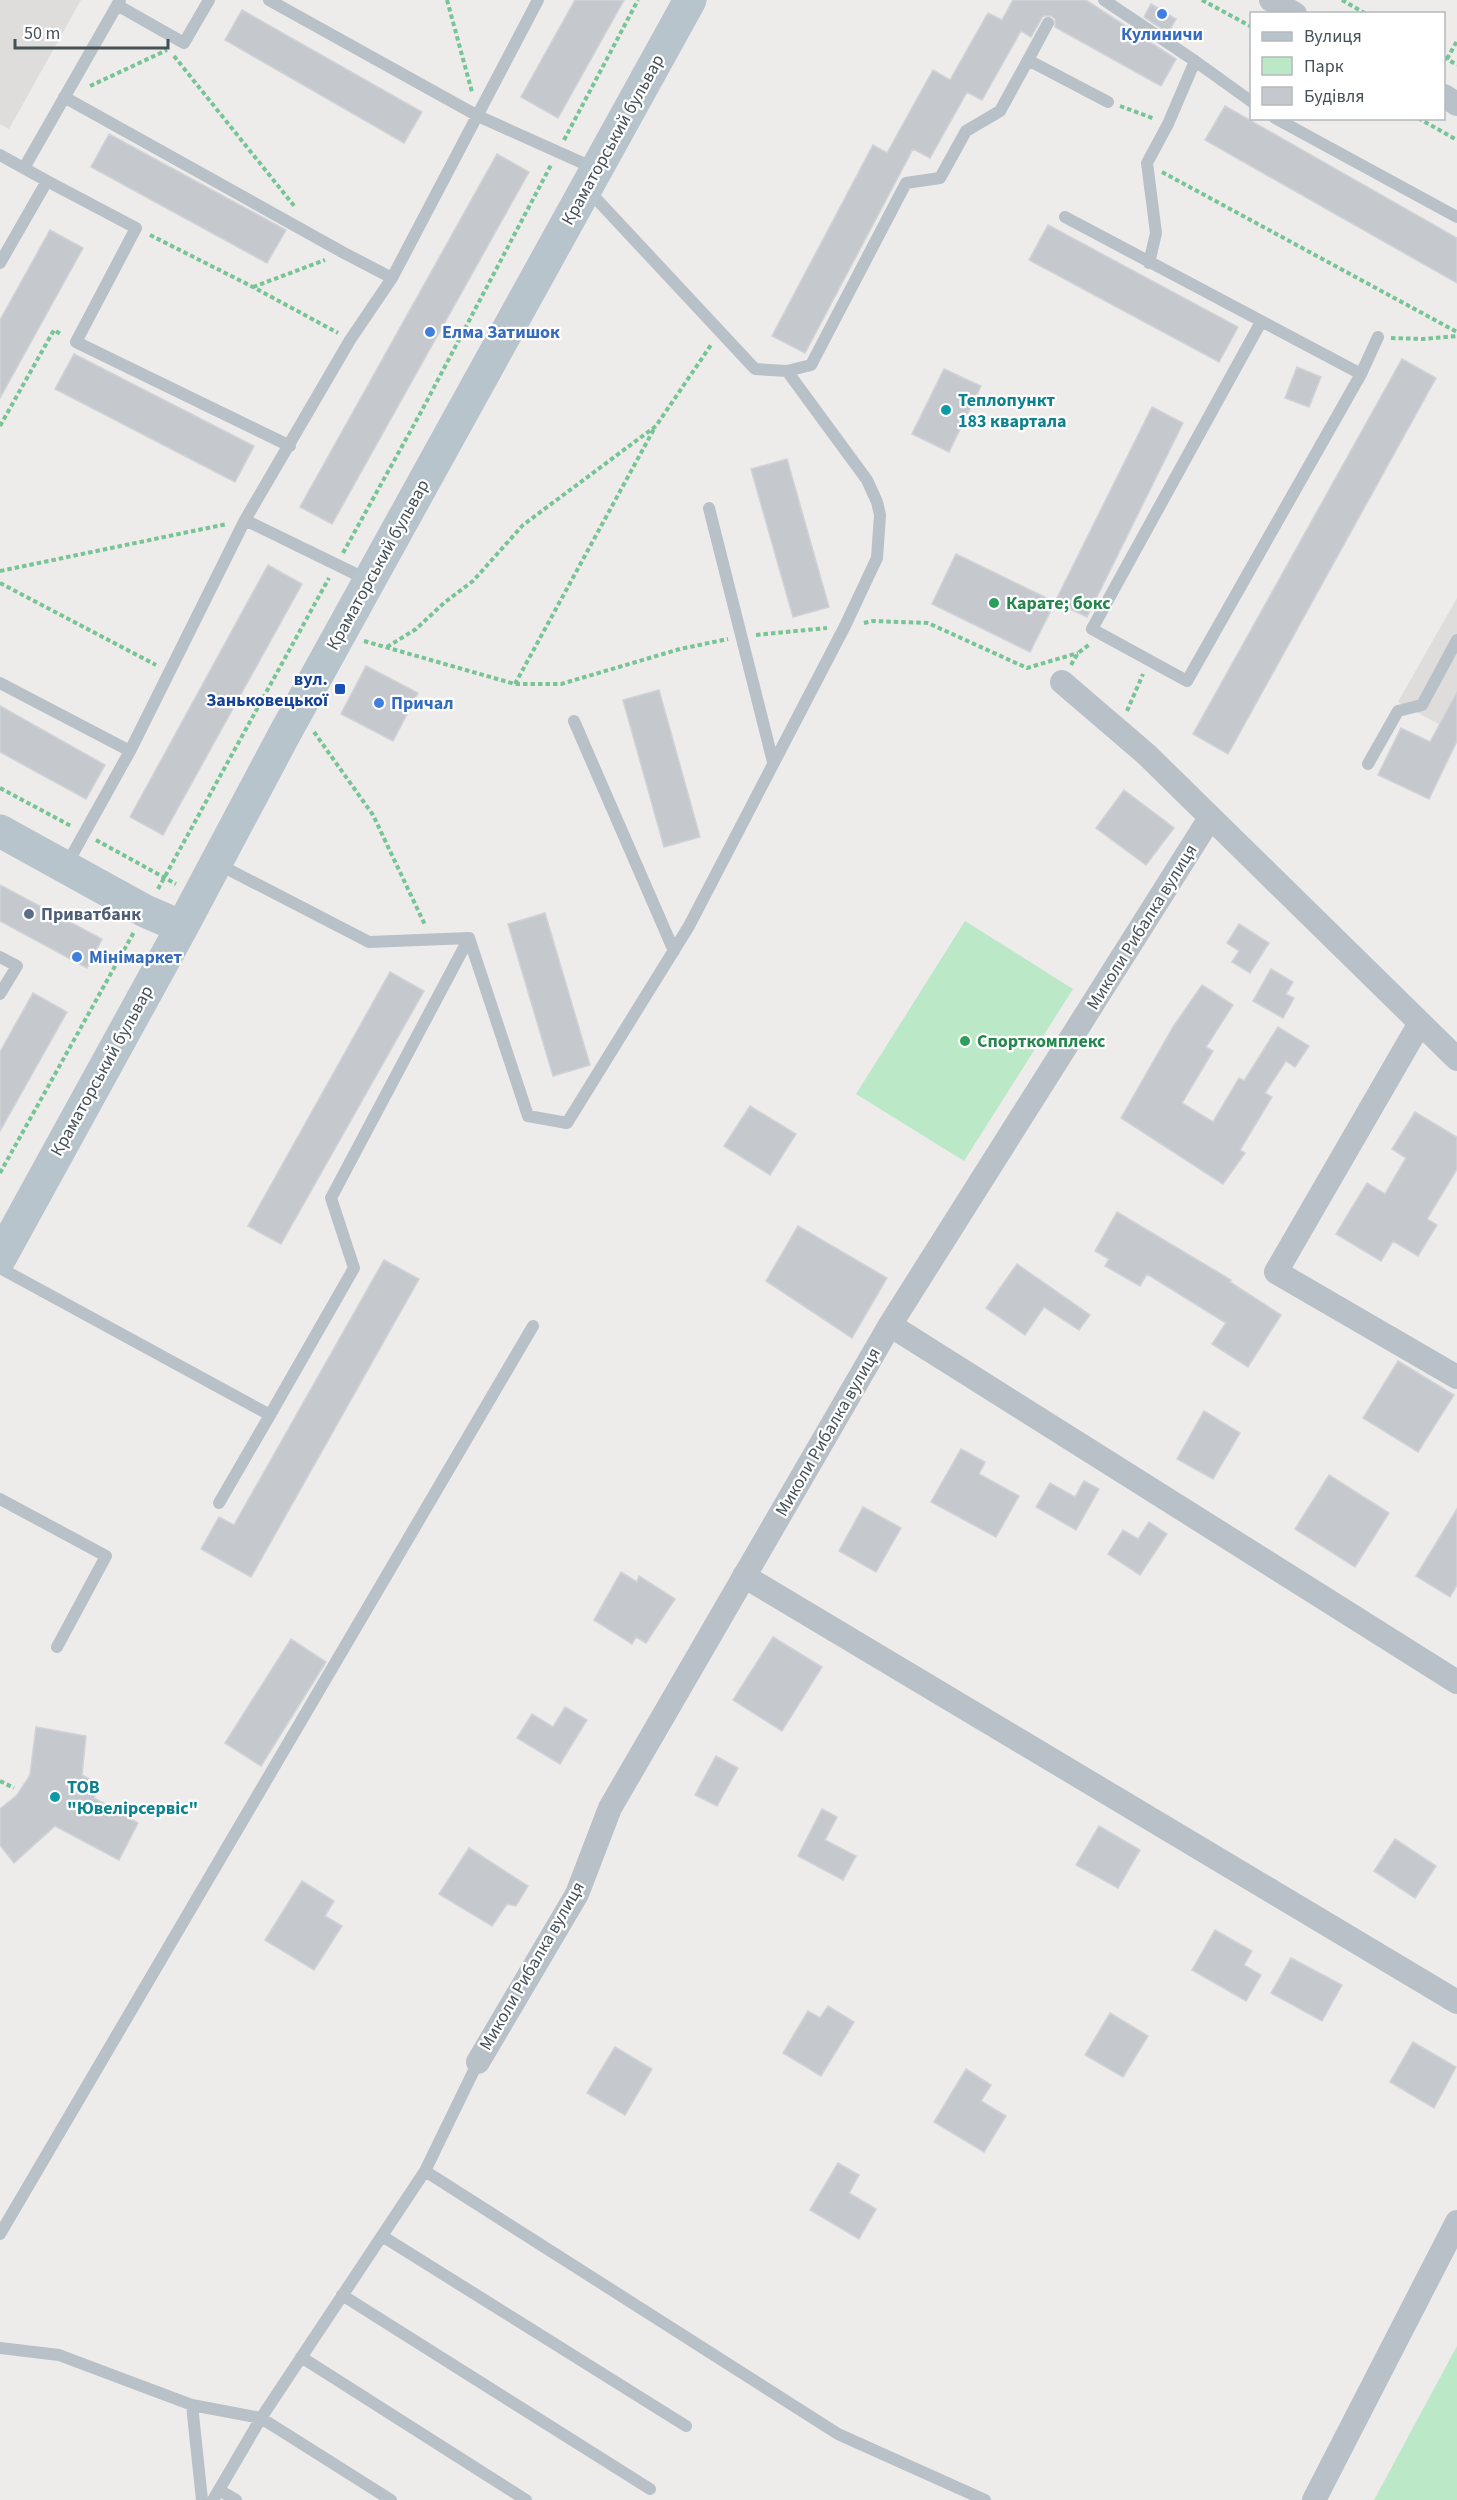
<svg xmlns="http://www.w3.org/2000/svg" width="1457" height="2500" font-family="'Source Sans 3',sans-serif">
<rect width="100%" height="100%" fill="#eeebeb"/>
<path fill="#dfdcdc" d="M0,0H81L9,129L0,124Z
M1457,598V734L1398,702Z"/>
<path fill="#bbe9c8" d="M965,921L1073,989L964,1161L856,1094Z
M1457,2346V2500H1374Z"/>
<path fill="#c5c9ce" stroke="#cfd2d6" stroke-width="1.5" d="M575,0H624L558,118L521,97Z
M1013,0H1086L1176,59L1161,86L1055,27V19L1051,16H1043L1031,37L1021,31L982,100L967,92L930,158L913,149L805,353L772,336L873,145L887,153L933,70L950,80L988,13L1002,20Z
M1151,4L1176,19L1168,33L1144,17Z
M242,10L422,112L404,143L225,40Z
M1225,106L1457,238V283L1205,140Z
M109,134L286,230L267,263L91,167Z
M497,154L529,172L332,524L300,507Z
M1048,225L1238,327L1219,362L1029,260Z
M50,230L83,248L0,398V320Z
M74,354L254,446L235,482L55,389Z
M1402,359L1436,378L1228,754L1193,734Z
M1297,367L1321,377L1309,407L1285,398Z
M944,369L981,386L949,452L912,434Z
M1152,407L1183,423L1087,617L1055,602Z
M787,459L829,607L793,617L751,469Z
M956,554L1055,602L1030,652L932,604Z
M268,565L302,584L163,835L130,817Z
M366,666L418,693L393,741L341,714Z
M659,690L700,837L664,847L623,700Z
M1457,692V741L1429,799L1378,775L1401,728L1430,742Z
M0,706L105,765L86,799L0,752Z
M1124,790L1174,828L1146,865L1096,828Z
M0,885L102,939L87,968L0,921Z
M545,913L590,1065L553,1076L508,924Z
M1239,924L1269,943L1250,973L1232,962L1239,951L1227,943Z
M1271,969L1293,982L1286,994L1294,998L1283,1018L1253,1001Z
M390,972L424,991L281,1244L248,1226Z
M1202,985L1233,1005L1206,1047L1213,1051L1182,1103L1213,1122L1239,1078L1244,1081L1278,1027L1309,1046L1295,1067L1286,1061L1265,1093L1272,1097L1240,1150L1245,1153L1223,1184L1121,1118L1173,1027Z
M33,993L67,1012L0,1131V1052Z
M750,1106L796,1134L770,1175L724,1146Z
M1415,1112L1457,1137V1169L1427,1219L1437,1225L1418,1256L1393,1241L1381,1261L1336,1234L1367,1183L1385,1194L1406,1158L1392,1149Z
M1117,1212L1231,1280L1230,1282L1281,1315L1248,1367L1212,1344L1226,1323L1147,1274L1140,1286L1105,1266L1109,1259L1095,1251Z
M798,1226L887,1278L852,1338L766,1281Z
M384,1260L419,1279L251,1577L201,1549L219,1517L234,1525Z
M1017,1264L1090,1315L1079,1330L1044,1307L1025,1335L986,1308Z
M1398,1361L1454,1395L1418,1452L1363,1418Z
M1204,1411L1240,1433L1213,1479L1177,1459Z
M961,1449L985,1462L979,1474L1019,1496L996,1537L931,1502Z
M1329,1475L1389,1513L1355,1567L1295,1529Z
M1084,1481L1099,1489L1076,1530L1036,1507L1050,1483L1075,1497Z
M863,1507L901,1528L876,1572L839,1551Z
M1457,1509V1585L1450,1597L1416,1576Z
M1149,1522L1167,1534L1140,1575L1108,1554L1123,1530L1138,1539Z
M621,1572L637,1582L639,1576L675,1599L646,1643L636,1637L632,1644L594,1620Z
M773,1637L822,1667L782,1731L733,1700Z
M291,1639L326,1662L261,1766L225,1743Z
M565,1707L587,1720L560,1764L517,1738L532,1714L553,1727Z
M36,1727L86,1736L82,1775L100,1785L94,1798L138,1823L119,1860L55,1826L14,1863L0,1845V1809L17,1795L30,1775Z
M716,1756L738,1768L717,1806L695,1795Z
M822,1809L837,1817L825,1840L856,1856L843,1880L798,1856Z
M1099,1826L1140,1850L1118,1888L1076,1865Z
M1395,1839L1436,1866L1415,1898L1374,1871Z
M469,1848L528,1886L516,1906L507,1904L492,1926L439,1894Z
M302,1881L334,1901L325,1916L342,1926L314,1970L265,1940Z
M1215,1930L1252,1951L1244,1965L1261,1975L1246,2001L1192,1970Z
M1291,1958L1342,1985L1322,2021L1271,1993Z
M828,2006L854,2022L821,2076L783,2053L808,2011L820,2018Z
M1110,2013L1148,2036L1123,2077L1085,2055Z
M1413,2042L1456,2067L1434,2108L1390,2082Z
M615,2047L652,2069L625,2115L587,2093Z
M966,2069L991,2085L981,2101L1006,2116L984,2152L934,2122Z
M838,2163L859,2175L849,2193L876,2209L859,2239L810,2210Z"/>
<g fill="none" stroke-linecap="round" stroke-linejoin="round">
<path stroke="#77c495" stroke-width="4" stroke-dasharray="4.5 3" stroke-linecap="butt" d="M447,0L472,92
M1202,0L1252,27
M1342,0L1366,14
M174,56L295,207
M1444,57L1457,65
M1447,59L1457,41
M90,86L167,50
M1120,106L1155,119
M1418,118L1457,140
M564,140L638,0
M1162,172L1457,332
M150,235L253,287L338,333
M253,287L325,260
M1391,338L1423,339L1457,336
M0,426L54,330L62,335
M343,553L421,412L551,165
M0,571L227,524
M0,583L156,665
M864,623L873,621L928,623L1027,668L1078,653
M756,635L827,628
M364,641L515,684H561L680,649L728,639
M387,647L416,629L445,602L473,581L523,525L656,426L711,345
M1071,665L1078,653L1090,644
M515,684L654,429
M1127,711L1143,674
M314,732L373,815L425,925
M0,788L71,826
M96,840L176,884
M158,889L329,578
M0,1173L134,932
M0,1781L14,1788"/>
<path stroke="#b7c1c7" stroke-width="12" d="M269,0L478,116L596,169
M1104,0L1195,61L1252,102
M117,5L184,43L209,0
M1048,23L1028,60L1108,102
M64,97L344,253L392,278
M1275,118L1457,217
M0,155L47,181L0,263
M24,168L120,0
M47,181L136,228L76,342L290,446
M588,190L755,369L787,371L811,365L906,183L940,178L966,131L1000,111L1028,60
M1065,217L1361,374
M1149,263L1156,233L1147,163L1168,124L1195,61
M1261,322L1092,629L1187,681L1361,374L1378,337
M709,508L773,762
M245,520L368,580
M0,683L130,751
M574,721L674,951
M1368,764L1398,711L1422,705L1457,640
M216,863L369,942L469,938L528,1116L567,1123L689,926L845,626L877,558L880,515L877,502L867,480L787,371
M66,866L130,751L245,520L350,340L392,278L538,0
M0,957L17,966L0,994
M0,1268L270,1415L219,1503
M270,1415L354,1268L331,1198L469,938
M0,1499L106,1556L57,1647
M425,2171L838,2434L985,2500
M0,2234L533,1326
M382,2236L686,2426
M342,2295L650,2489
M0,2348L59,2355L192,2405L202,2500
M301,2357L526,2500
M192,2405L261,2418L391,2500
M219,2490L236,2500
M213,2500L261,2418L425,2171L478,2062"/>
<path stroke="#b7c1c7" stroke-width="24" d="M1271,0L1295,14
M1444,96L1457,104
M1062,682L1146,754L1457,1059
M1420,1023L1276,1272L1457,1377
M890,1325L1457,1682
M744,1576L1457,2002
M478,2062L577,1894L610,1808L890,1325L1210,818
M1314,2500L1457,2222"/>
<path stroke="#b8c4cc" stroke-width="33" d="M0,831L145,911L182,927
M0,1258L182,927L284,735L690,0"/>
</g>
<g fill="#3f7fe0" stroke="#fff" stroke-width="2">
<circle cx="1162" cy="14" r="6"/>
<circle cx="430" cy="332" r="6"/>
<circle cx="379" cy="703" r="6"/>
<circle cx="77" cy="957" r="6"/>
</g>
<g fill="#0f9aa8" stroke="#fff" stroke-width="2">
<circle cx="946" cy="410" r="6"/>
<circle cx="55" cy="1797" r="6"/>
</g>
<g fill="#2e9e5b" stroke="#fff" stroke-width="2">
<circle cx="994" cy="603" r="6"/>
<circle cx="965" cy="1041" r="6"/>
</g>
<rect fill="#1a4fb4" stroke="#fff" stroke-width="2" x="334" y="683" width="12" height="12" rx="3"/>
<circle fill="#5c6f8a" stroke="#fff" stroke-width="2" cx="29" cy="914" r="6"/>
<g text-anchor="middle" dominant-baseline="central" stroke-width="4.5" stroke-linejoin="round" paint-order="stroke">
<g font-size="18" font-weight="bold" fill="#366cbe" stroke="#fff" text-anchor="start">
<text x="1162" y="34" text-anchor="middle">Кулиничи</text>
<text x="442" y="332">Елма Затишок</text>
<text x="391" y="703">Причал</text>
<text x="89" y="957">Мінімаркет</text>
</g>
<g font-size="18" fill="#455057" stroke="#fff">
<text transform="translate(613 140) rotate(-61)">Краматорський бульвар</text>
<text transform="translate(378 565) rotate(-61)">Краматорський бульвар</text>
<text transform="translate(1142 927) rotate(-58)">Миколи Рибалка вулиця</text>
<text transform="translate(102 1071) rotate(-61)">Краматорський бульвар</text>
<text transform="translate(828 1432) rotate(-60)">Миколи Рибалка вулиця</text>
<text transform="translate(532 1966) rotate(-60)">Миколи Рибалка вулиця</text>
</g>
<g font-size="18" font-weight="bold" fill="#0d838f" stroke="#fff" text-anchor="start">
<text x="958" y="400">Теплопункт<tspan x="958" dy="21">183 квартала</tspan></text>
<text x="67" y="1787">ТОВ<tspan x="67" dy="21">"Ювелірсервіс"</tspan></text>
</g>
<g font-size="18" font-weight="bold" fill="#27864d" stroke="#fff" text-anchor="start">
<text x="1006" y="603">Карате; бокс</text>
<text x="977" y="1041">Спорткомплекс</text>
</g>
<g font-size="18" font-weight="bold" fill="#164399" stroke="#fff" text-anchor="end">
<text x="328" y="679">вул.<tspan x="328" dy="21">Заньковецької</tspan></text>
</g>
<g font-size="18" font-weight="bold" fill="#4e5e75" stroke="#fff" text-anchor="start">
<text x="41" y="914">Приватбанк</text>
</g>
</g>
<rect x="1250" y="12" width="195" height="108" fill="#ffffff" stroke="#b5b9bc" stroke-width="1.5"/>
<rect x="1262" y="32" width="30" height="9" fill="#b8c4cc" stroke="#b5b9bc" stroke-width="1.5"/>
<text x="1304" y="42" font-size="18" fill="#455057">Вулиця</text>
<rect x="1262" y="57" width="30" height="18" fill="#bbe9c8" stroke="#b5b9bc" stroke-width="1.5"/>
<text x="1304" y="72" font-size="18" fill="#455057">Парк</text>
<rect x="1262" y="87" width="30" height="18" fill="#c5c9ce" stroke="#b5b9bc" stroke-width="1.5"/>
<text x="1304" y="102" font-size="18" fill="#455057">Будівля</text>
<path d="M15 39v9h153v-9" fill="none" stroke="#455057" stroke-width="3"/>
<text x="24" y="39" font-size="18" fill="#455057" stroke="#ffffff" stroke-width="4.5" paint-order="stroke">50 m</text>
</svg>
